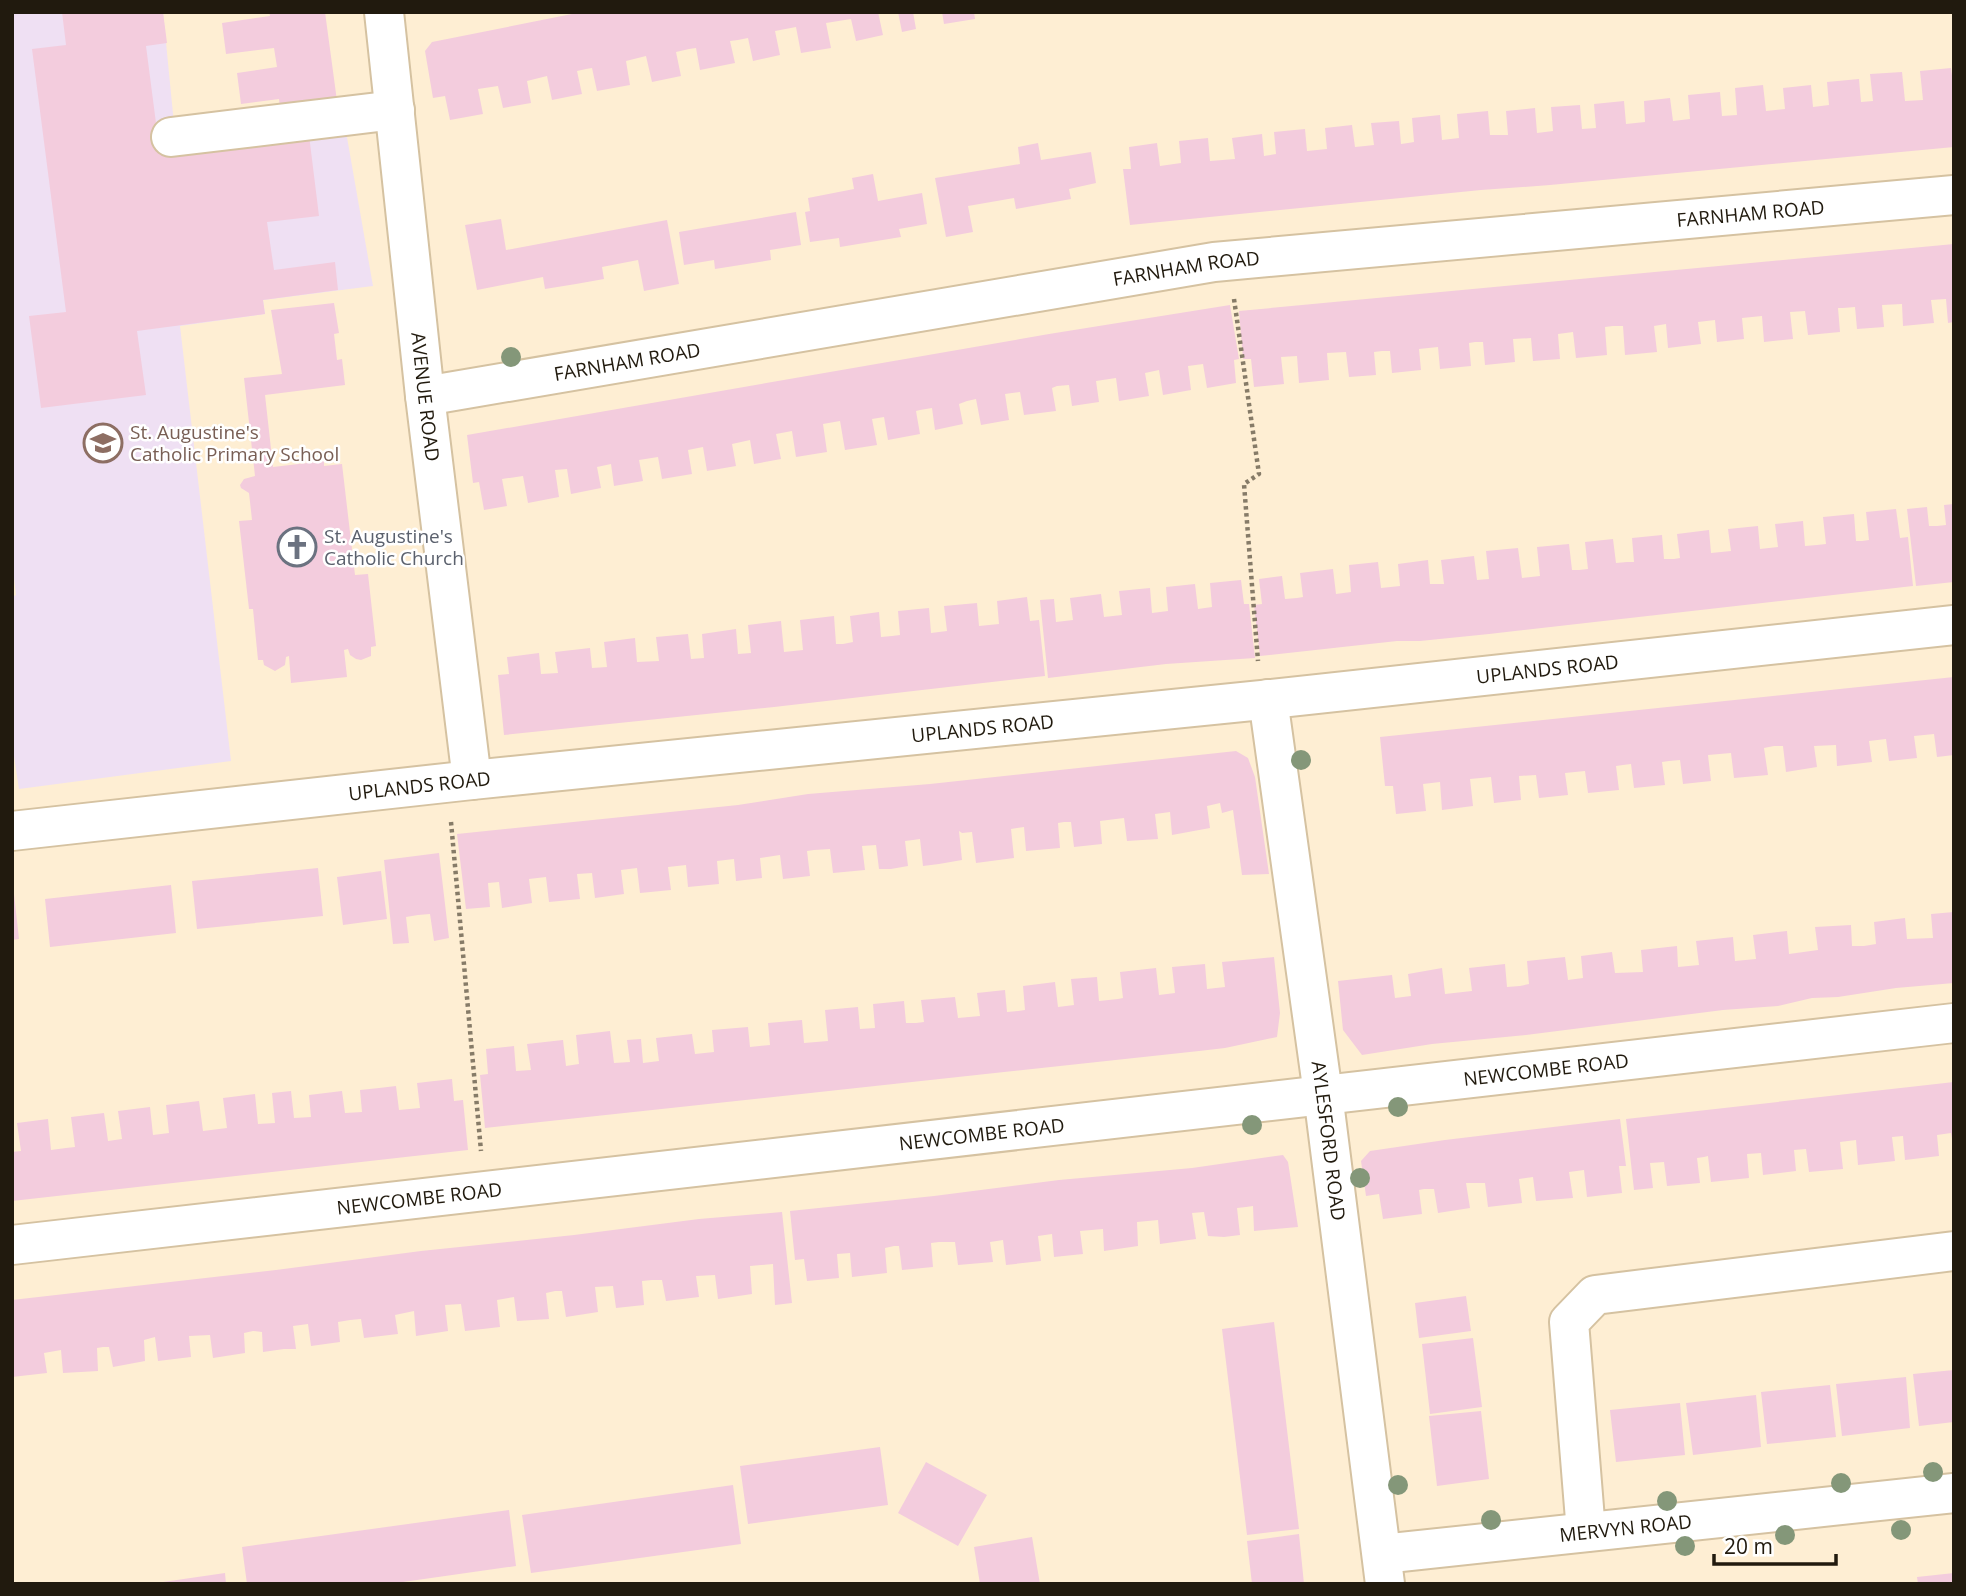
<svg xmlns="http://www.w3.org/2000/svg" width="1966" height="1596" font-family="'Open Sans',sans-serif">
<rect width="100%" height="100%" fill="#feeed3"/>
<path fill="#efe0f3" d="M12,12H163L174,124L341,103L373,286L263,300L265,314L180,326L231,761L19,789L12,743V597L16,595L12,561Z"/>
<path fill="#f3ccdd" d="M62,12H163L167,43L146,46L160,154L309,135L319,216L267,222L274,270L335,262L338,290L263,300L265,314L137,331L146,395L41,408L29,316L66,312L32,49L66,45Z
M269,12H325L337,101L280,109L279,99L241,104L237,73L277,67L274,48L226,54L222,23L270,16Z
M582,12H878L883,35L856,41L851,19L826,23L831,48L801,53L796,27L775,31L780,55L753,61L748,38L738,40L730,41L735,63L700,70L696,48L689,49L676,52L681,76L652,82L646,56L626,61L630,85L597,91L592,68L586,69L577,71L582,94L552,100L547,76L527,81L531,103L503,108L498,86L478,89L483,114L450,120L445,96L433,98L425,51L432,42Z
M898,12H913L916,29L902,32Z
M942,12H974L975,19L944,24Z
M1951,68L1954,91V147L1550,185L1481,190L1130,225L1123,169H1131L1129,147L1157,143L1160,166L1181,163L1179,141L1208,138L1210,161L1235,159L1232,138L1262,134L1264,156L1276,154L1274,132L1305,129L1307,151L1327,149L1325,128L1352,125L1355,147L1365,146L1374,145L1371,123L1399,121L1401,144L1408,143L1414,142L1412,118L1440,115L1442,140L1459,138L1457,114L1488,111L1490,135H1508L1506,111L1535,108L1537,133L1553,131L1551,107L1580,105L1582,129L1596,128L1594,104L1624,101L1626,124L1645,122L1644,101L1670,98L1673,121L1690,119L1688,95L1720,92L1722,116L1737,115L1735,88L1763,85L1766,111L1785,109L1783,88L1811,85L1813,107L1829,105L1827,82L1859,79L1861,102L1873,101L1870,74L1902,72L1905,101L1923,100L1920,71Z
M1038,143L1041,160L1091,152L1096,183L1069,189L1071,199L1016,209L1014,198L968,206L973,232L946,237L935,178L1020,164L1018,147Z
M873,174L878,201L922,193L927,224L899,229L901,237L840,247L839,238L810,242L805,212L810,211L808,198L854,189L852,178Z
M796,212L801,245L770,250L771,260L715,269L714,260L684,265L679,232Z
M501,219L506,250L667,220L679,284L644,291L638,260L602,267L604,279L576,284L545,289L543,277L477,290L465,225Z
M1954,244V322L1948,323L1946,299L1931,300L1934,323L1903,326L1902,304L1882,305L1884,327L1857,329L1855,307L1843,308H1838L1840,332L1808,335L1805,311L1790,312L1793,339L1764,342L1762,316L1742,318L1744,339L1717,342L1715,320L1698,322L1701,344L1668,348L1666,324L1654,326L1657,352L1625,355L1623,326H1613L1605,327L1607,355L1576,358L1573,332L1558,334L1560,359L1533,361L1531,338L1513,339L1515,362L1485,365L1483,342H1475L1469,343L1471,366L1440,369L1438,347L1419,349L1421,370L1392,373L1390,351H1382L1374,352L1376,375L1349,377L1346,352L1327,353L1329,380L1299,383L1297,356L1281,357L1284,384L1254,387L1251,359H1243L1239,311Z
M334,303L339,333L334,334L337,360L342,359L345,385L265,395L273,467L324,461V466L342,464L355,575L368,574L376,646L371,647V656L361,660L356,659L350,655L348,649L344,650L347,677L291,683L289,656L286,657L285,665L275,671L264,665L263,660H258L253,609H249L239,521L252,520L249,493L241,488L240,485L244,479L255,476L244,378L282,374L271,310Z
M1230,305L1239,359L1234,360L1236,383L1207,388L1203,364L1188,366L1191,390L1163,395L1159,370L1145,373L1149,396L1119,401L1116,378L1096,381L1099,402L1072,406L1069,385L1057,386L1052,388L1056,411L1024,415L1020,392L1012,393L1005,394L1009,420L981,425L976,399L967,401L959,404L963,424L935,430L932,408L920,410L916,411L920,434L888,440L884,417L872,419L877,445L845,450L840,421L823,424L827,452L796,457L792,431L776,434L781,459L754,464L750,440L732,444L736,466L707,471L703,447L688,450L692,474L662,479L658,457L639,460L643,481L614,486L611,464L597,467L601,488L571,494L567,469L555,470L559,497L528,503L523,476L502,479L507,506L484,510L479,482L473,483L467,435L1049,334Z
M1954,504V582L1916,586L1907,509L1927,507L1929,526H1937L1946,525L1944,505Z
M1896,509L1900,538L1908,537L1913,586L1489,634L1420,641H1397L1260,656L1254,605L1262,604L1259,579L1282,576L1285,599L1297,598L1303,597L1300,573L1333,569L1336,594L1351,592L1349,565L1378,562L1381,588L1400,586L1398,564L1428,560L1430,584H1444L1441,560L1474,556L1477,580L1489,579L1486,551L1518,548L1522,578L1540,576L1537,547L1569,544L1572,570H1579L1588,569L1585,542L1613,539L1616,563L1627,562H1634L1632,538L1662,535L1664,559H1674L1680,558L1677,534L1709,530L1711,553L1731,551L1728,529L1758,526L1760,549L1778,547L1775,524L1803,521L1805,546L1817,545L1826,544L1823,517L1854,514L1856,541H1862L1869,540L1866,512Z
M1241,580L1244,604H1249L1255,658L1166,664L1048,678L1040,600L1054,599L1056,622L1073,620L1070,598L1101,594L1104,617L1122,615L1119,591L1150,588L1152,613L1168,611L1166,587L1195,584L1198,609L1212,607L1210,583Z
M1027,597L1030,621L1039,620L1045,676L774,707L504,735L498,675L509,674L507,657L539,653L541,674L558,673L555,652L590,648L592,668L607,667L604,642L635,638L637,662L659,661L656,637L688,634L691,659L704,658L702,634L736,629L738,654L751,653L748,625L781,621L784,652L803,650L800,620L834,616L836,644H843L853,642L850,616L879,612L881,637L892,636L900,635L898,611L929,608L931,633L947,631L944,606L977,603L979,626L999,624L997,601Z
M1954,677V755L1937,757L1934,734L1914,736L1917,758L1889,761L1886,739L1869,741L1872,762L1837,766L1836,745L1814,746L1817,767L1786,772L1783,746H1774L1764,748L1768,775L1734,778L1731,753L1708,755L1711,781L1683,784L1680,760L1669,761L1662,762L1665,785L1634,788L1631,764L1623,765L1616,766L1619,790L1588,793L1585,771L1565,773L1568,795L1539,798L1536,775L1519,776L1521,800L1494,803L1491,777L1470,779L1473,806L1442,810L1440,782L1423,784L1426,811L1396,814L1393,786H1385L1380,737Z
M1236,751L1248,758L1255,777L1269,874L1242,875L1233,810L1222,813L1220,803L1207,806L1210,828L1172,835L1170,812L1155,814L1158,839L1127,841L1124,818L1100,821L1102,844L1074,847L1071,822H1064L1058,823L1060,848L1026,851L1024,827L1017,828L1011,829L1014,858L976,863L972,832L962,833L959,831L962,860L939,864L923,866L920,839L913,840L905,841L908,866L891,869H879L876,845L862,846L865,870L833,873L830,849L814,850L807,851L810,876L783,879L780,855L760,858L762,878L736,881L734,859L717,861L719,884L688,887L686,865L668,867L671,890L640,893L637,868L621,870L624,894L595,898L592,873L577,874L580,899L549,902L546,877L529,879L532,903L502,908L499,882L488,883L490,907L466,909L457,834L738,805L808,794L930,784Z
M439,853L449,938L434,941L430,914L418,915L406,917L409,943L393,944L384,860Z
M318,868L323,916L197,929L192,881Z
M381,871L387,919L343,925L337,877Z
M171,885L176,933L50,947L45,899Z
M12,894H14L19,939L12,940Z
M1954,912V983L1896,988L1838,997L1812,998L1778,1006L1723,1010L1526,1035L1432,1044L1362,1055L1343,1030L1338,981L1392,975L1395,998L1411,996L1408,974L1442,968L1445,994L1472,991L1469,968L1505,964L1507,987L1520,986L1529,984L1527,961L1565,957L1568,980L1583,978L1581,956L1612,952L1615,973L1643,972L1641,950L1677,946L1678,967L1699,965L1696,941L1733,937L1735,961L1756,959L1753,935L1787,931L1789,954L1818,950L1815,927L1851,925L1852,946H1864L1876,944L1874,922L1905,918L1907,939L1933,938L1931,914Z
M1274,957L1280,1013L1277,1037L1225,1048L1199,1051L485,1128L480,1075L488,1074L486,1049L514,1046L516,1071L531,1070L527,1044L563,1040L566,1066L579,1064L576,1035L610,1031L614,1063L630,1062L627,1040L641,1039L643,1063L659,1061L656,1038L692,1034L695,1054L714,1052L712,1030L748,1027L750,1047L770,1045L768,1023L802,1020L804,1043L828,1041L825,1010L858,1007L860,1029L875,1028L873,1004L904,1001L906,1023H916L924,1022L921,1000L955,997L958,1018L980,1016L977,993L1005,990L1007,1012L1018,1011L1025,1010L1023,986L1055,982L1058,1007L1074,1005L1071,979L1097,977L1099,1001L1118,999L1123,998L1120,972L1156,968L1159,995L1175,993L1172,967L1205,964L1207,989L1225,987L1222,962Z
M452,1079L454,1101L463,1100L468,1150L12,1201V1152L21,1151L17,1123L48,1119L51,1150L66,1148L75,1147L71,1117L104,1113L108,1141L122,1139L118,1111L150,1107L153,1135L169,1133L166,1105L199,1101L203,1131L227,1128L223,1098L255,1094L258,1124L275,1123L272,1093L291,1091L294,1118L311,1117L309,1095L342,1091L345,1113L362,1112L360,1090L379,1088L396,1086L399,1110L420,1108L417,1083Z
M1954,1082V1139H1952L1951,1133L1937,1135L1939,1156L1905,1160L1903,1136L1892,1137L1895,1161L1858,1165L1856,1140L1840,1142L1843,1169L1809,1172L1806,1149L1794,1150L1796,1171L1763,1175L1761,1153L1747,1154L1749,1178L1711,1182L1708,1156L1704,1157L1697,1158L1700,1183L1667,1186L1664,1162L1650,1163L1653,1188L1634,1190L1626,1119Z
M1620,1119L1626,1166H1619L1622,1193L1587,1197L1584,1170L1569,1172L1573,1198L1536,1201L1533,1177L1519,1179L1522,1203L1488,1207L1485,1183H1466L1470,1208L1438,1213L1434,1189H1424L1419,1190L1422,1214L1383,1219L1379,1194L1366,1196L1361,1161L1370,1151L1445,1140Z
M1283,1155L1288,1162L1298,1227L1254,1231L1253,1206L1246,1207L1237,1208L1240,1235L1224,1237L1208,1236L1204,1212L1192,1213L1196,1239L1160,1244L1158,1220L1137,1222L1138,1246L1104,1251L1103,1229L1080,1231L1083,1254L1054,1257L1052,1234L1038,1236L1041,1261L1006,1265L1003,1240L990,1242L993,1262L958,1265L955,1242H939L931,1243L933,1267L902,1270L899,1246H894L885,1248L887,1273L852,1277L850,1253L837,1254L839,1278L807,1281L804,1259L795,1260L790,1211L934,1196L1059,1180L1192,1168Z
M782,1212L792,1303L775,1305L773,1264L750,1266L752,1294L718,1299L715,1275L696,1276L699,1297L666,1301L662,1280H652L642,1281L644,1305L616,1308L613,1286L595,1287L598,1312L566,1317L562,1291H555L546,1293L549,1319L517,1321L514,1297L497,1300L500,1327L465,1331L461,1304L445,1305L448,1331L416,1336L414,1311L395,1315L398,1334L364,1338L361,1319L350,1320L338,1322L340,1342L311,1346L308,1324L293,1326L296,1349H284L263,1352L262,1332L253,1331L244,1333L245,1353L213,1358L210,1335L189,1336L191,1357L158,1361L155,1337L144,1340L145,1361L113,1367L109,1347H103L97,1348L98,1371L63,1373L61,1350L44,1353L47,1373L12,1377V1300L276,1270L421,1251L574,1235L699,1219Z
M1466,1296L1471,1331L1419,1338L1415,1303Z
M1274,1322L1299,1529L1247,1535L1222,1329Z
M1473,1338L1482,1407L1430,1414L1422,1344Z
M1954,1370V1422L1919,1426L1913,1374Z
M1906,1377L1910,1428L1842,1436L1836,1384Z
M1830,1385L1836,1437L1767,1444L1761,1392Z
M1756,1395L1761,1447L1693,1455L1686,1403Z
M1680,1403L1685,1455L1616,1462L1610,1410Z
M1481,1411L1489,1479L1437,1486L1429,1416Z
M880,1447L888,1505L748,1524L740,1466Z
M926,1462L987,1495L958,1546L898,1513Z
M733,1485L741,1544L531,1573L522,1515Z
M509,1510L516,1566L389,1584H247L242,1547Z
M1299,1534L1304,1584H1252L1247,1541Z
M1032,1537L1040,1584H980L974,1547Z
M225,1573L226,1584H163V1582Z
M1954,1573V1584H1918L1917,1577Z"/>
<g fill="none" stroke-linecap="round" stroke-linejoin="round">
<defs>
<g id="minor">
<path id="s1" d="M384,12L425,396L472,780"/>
<path d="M171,137L395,110"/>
<path id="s2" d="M425,396L1214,262L1954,195"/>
<path id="s3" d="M1268,699L1323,1094L1385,1584"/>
<path id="s4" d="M12,831L472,780L1262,700L1954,625"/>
<path id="s5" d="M12,1245L1954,1023"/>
<path d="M1586,1532L1569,1322L1595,1295L1954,1251"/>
<path id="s6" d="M1382,1554L1954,1493"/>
</g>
</defs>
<use href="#minor" stroke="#d5c2a1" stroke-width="42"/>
<path stroke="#867b68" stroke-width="4.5" stroke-dasharray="3.5 3.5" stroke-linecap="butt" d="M1234,299L1259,474L1244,484L1258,661
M451,822L481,1151"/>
<use href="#minor" stroke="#fff" stroke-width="38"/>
</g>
<g fill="#849779">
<circle cx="511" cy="357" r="10"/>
<circle cx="1301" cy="760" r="10"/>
<circle cx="1398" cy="1107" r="10"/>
<circle cx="1252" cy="1125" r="10"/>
<circle cx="1360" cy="1178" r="10"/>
<circle cx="1933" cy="1472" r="10"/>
<circle cx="1841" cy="1483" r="10"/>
<circle cx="1398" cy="1485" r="10"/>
<circle cx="1667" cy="1501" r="10"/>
<circle cx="1491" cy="1520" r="10"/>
<circle cx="1901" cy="1530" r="10"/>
<circle cx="1785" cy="1535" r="10"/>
<circle cx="1685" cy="1546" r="10"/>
</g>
<defs>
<symbol id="school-ring" viewBox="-11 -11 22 22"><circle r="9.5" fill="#fff" stroke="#8d6e63" stroke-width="1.5"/><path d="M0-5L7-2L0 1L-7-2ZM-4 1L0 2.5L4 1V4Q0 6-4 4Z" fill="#8d6e63"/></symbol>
<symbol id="church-ring" viewBox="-11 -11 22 22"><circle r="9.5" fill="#fff" stroke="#6b7280" stroke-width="1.5"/><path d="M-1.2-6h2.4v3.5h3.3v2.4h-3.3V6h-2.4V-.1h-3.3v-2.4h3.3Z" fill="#6b7280"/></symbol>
</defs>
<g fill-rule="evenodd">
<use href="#school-ring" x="81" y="421" width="44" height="44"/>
<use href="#church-ring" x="275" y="525" width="44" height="44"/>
</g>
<g text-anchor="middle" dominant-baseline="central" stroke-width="5" stroke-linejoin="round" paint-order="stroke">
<g font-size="19" fill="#211a0e" stroke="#fff">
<text stroke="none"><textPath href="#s2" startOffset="1339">FARNHAM ROAD</textPath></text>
<text stroke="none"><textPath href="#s2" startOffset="772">FARNHAM ROAD</textPath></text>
<text stroke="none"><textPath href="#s2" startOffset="205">FARNHAM ROAD</textPath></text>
<text stroke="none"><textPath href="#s1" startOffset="387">AVENUE ROAD</textPath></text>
<text stroke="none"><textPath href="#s4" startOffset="1544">UPLANDS ROAD</textPath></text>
<text stroke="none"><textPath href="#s4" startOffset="976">UPLANDS ROAD</textPath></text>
<text stroke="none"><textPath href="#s4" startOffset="410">UPLANDS ROAD</textPath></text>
<text stroke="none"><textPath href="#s5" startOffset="1544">NEWCOMBE ROAD</textPath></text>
<text stroke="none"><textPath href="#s5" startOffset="976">NEWCOMBE ROAD</textPath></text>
<text stroke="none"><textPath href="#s3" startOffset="446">AYLESFORD ROAD</textPath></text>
<text stroke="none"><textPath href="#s5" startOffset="410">NEWCOMBE ROAD</textPath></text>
<text stroke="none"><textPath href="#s6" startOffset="245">MERVYN ROAD</textPath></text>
</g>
<g font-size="19" fill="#785e54" stroke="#fff" text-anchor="start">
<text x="130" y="432">St. Augustine's<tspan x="130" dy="22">Catholic Primary School</tspan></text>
</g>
<g font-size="19" fill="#5b616d" stroke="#fff" text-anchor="start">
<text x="324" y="536">St. Augustine's<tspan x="324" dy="22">Catholic Church</tspan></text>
</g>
</g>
<rect width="1966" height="1596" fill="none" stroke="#211a0e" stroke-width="28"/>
<path d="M1714 1554v10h122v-10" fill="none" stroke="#211a0e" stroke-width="3.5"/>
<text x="1724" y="1554" font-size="21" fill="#211a0e" stroke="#ffffff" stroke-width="5" paint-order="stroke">20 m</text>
</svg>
